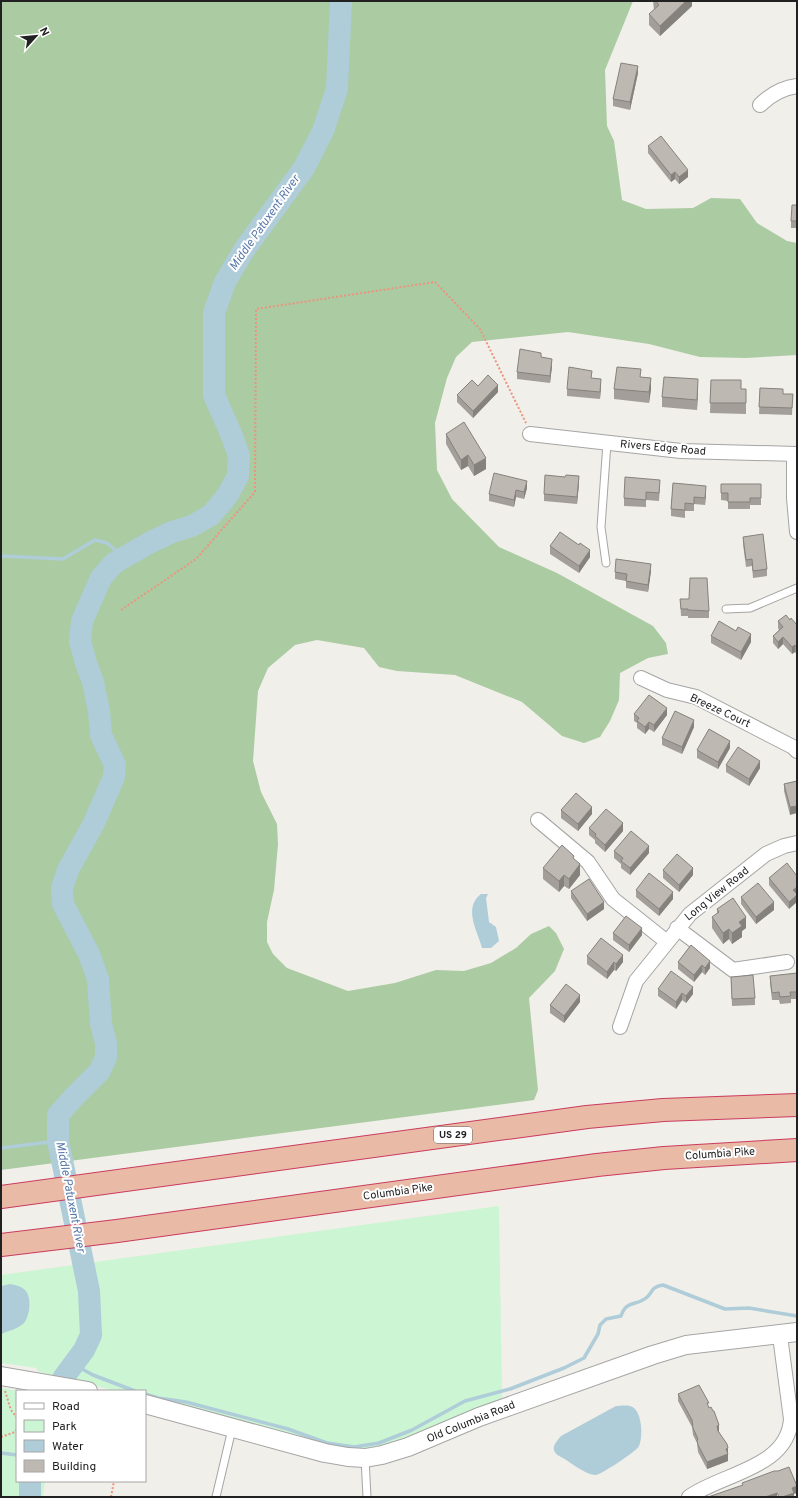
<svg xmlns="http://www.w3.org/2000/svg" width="798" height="1498" font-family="Overpass,sans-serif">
<rect width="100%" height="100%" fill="#f1efe9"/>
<path fill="#abcba2" d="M1,1H633L605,70L607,126L614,141L622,200L646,209L693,208L711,198L740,199L757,223L787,241L797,243V355L746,358L700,357L649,344L568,332L472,342L456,357L447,378L435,423L437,470L452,499L499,547L557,573L653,626L666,643L668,654L648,658L620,673L619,700L610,721L600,737L584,743L562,736L522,702L455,675L397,671L379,667L364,648L317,640L295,645L268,668L258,691L253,761L261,792L277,824L278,844L274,890L267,922V942L273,954L287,968L348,991L395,983L436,970L464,971L491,963L516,948L531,934L549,926L556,933L564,949L555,971L529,998L538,1090L534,1100L1,1170Z"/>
<path fill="#ccf5d3" d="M499,1206L502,1398L383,1447L344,1450L145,1399V1391H115L37,1371V1368L1,1363V1275Z
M1,1388L19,1391H17V1481H45L43,1497H1Z"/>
<path fill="#afccd9" d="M481,894H488L486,898L489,922L496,927L499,941L491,948H482C477,930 463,908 481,894Z
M10,1284C15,1285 21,1286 25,1290C32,1297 30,1315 24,1323C18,1329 8,1331 1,1334V1286Z
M616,1406C621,1406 629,1404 634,1408C642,1415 643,1436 639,1446C637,1451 602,1474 596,1475C585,1475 571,1462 561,1457C549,1451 554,1444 561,1436Z"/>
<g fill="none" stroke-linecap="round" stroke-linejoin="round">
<path stroke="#afccd9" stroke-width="3.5" d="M1,556L63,559L95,540L107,543L124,557
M1,1148L58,1141
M73,1364L93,1375L135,1391
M145,1394L158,1398L186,1402L288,1429L327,1443L354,1447L379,1443L412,1430L465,1401L510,1389L564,1368L584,1358L598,1334L600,1325L606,1319L621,1316C626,1300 636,1306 646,1298C653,1293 650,1287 663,1285L725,1309L749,1308L797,1316
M1,1453L17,1455"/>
<path stroke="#afccd9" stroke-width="22" d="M56,1391L64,1377L84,1350L91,1335L89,1291L58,1141V1115L73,1098L99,1072L106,1058V1043L101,1024L98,979L89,954L63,904L62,888L68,870L94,823L114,777L115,765L101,735L99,711L93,682L86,663L80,641L82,621L101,578L114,563L151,542L172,532L192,526L211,515L227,496L238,476L239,456L232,436L214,395V313L225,282L244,250L304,168L323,131L337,89L341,1
M30,1497V1481"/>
<defs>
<path id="service" d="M606,563L601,527L607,443
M726,609L750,608L797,588
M365,1458L367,1497
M216,1497L232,1429"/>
<path id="minor" d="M760,105C770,95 782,88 797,86
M530,434L681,451L797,454
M794,454V498L797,532
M641,678L667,690L696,697L793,747L797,751
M538,820L588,862L613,899L667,942
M677,928L733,970L787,962
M620,1027L636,981L690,914L766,854L784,846L797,843
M689,1497C723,1473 788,1468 791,1419L780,1336"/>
<path id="tertiary" d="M1,1376L88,1391
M145,1404L325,1453L348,1457L365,1458L382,1455L408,1447L479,1417L653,1355L686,1345L797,1332"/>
<path id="trunk" d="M1,1197L587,1117L663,1110L797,1105
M1,1245L117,1231L597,1165L664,1158L797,1150"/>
</defs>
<use href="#service" stroke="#a5a5a5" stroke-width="9"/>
<use href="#minor" stroke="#a5a5a5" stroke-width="16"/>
<use href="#tertiary" stroke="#a5a5a5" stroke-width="20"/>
<use href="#trunk" stroke="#ca3b5e" stroke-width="24"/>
<path stroke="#ec947f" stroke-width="2" stroke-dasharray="2 2" stroke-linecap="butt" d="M121,610L196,559L255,492L256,309L435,282L480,329L526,423
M5,1391L11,1410L17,1418
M1,1437L15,1432L17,1429
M111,1497L114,1481"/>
<use href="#service" stroke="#fff" stroke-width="7"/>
<use href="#minor" stroke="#fff" stroke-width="14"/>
<use href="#tertiary" stroke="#fff" stroke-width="18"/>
<use href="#trunk" stroke="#e9baa6" stroke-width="22"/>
</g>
<path fill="#a39e99" d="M653,1H692V6L660,36L649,25V14L654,10Z
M638,73L630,110L613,106V99Z
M648,146L688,177L679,184L675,179L671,182L648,153Z
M797,205V228H791V221Z
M552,366L550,383L517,379V372Z
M641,377L651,389L649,403L614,399V389Z
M592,378L601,386L600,399L567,396V389Z
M711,380L741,389H746V414L710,413Z
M478,386L498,392L473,418L457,402V395Z
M760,388L783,394H793L792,415L759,414Z
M698,390L697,410L662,407V397Z
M446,434L486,469L474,476L468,466L461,470L446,444Z
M579,483L577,504L544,501V494Z
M673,483L706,493L705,505L694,504V511H685V518L671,516V509Z
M721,484H761V505H750V509H728V501L721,500Z
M660,487L659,501L646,500V507L624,506V498Z
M527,488L524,499L516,497L514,507L489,501V494Z
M743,537L767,569V576L753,578L752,566L746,567L743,544Z
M550,546L590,557L579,573L550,554Z
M651,571L648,592L626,588V581L615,579V572Z
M680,599L709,611V618H688V616H681Z
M790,620L797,625V655L795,652L792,654L783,644L778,649L773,643V636L779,630L778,628V621Z
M711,636L751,642L741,660L711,643Z
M634,714L667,715L654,732L649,729L645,734L637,728V723L634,721Z
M694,727L682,754L662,745V738Z
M730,748L718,769L697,758V750Z
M726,765L760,768L749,786L726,772Z
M797,781L790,815L784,791V784Z
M561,810L592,814L578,831L561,818Z
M589,828L623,831L605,852L595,843V840L589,835Z
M614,851L649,853L630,875L621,868V864L614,858Z
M543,868L580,875L569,889L564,886L559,892L543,879Z
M663,870L693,875L679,892L663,878Z
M797,876L789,909L769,885V878Z
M636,890L673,899L659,916L636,897Z
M571,891L604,909L587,921L571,898Z
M741,897L774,910L756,924L741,904Z
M717,909L746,928L742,931V937L732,944L729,939L723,944L712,928V917L717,914Z
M613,933L642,935L629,952L613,940Z
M691,945L710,968L705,975L702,972L694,982L678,969V962Z
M587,956L623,962L616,971L614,970L607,979L587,964Z
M770,976H797V999H791V1003L780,1004L779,1000H772L770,983Z
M731,977L755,998V1005L732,1006Z
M658,989L693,994L686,1003L682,1000L676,1009L658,996Z
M580,1002L564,1023L550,1013V1005Z
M678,1394L709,1408L719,1432L728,1448V1461L707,1469L698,1452L697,1443L693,1435L692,1427L678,1401Z"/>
<path fill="#85817d" d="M686,1H692V6L660,36V26Z
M638,66V73L630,110V102Z
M688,170V177L679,184V177Z
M675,172V179L671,182V175Z
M552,359V366L550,383V376Z
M651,378V389L649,403V392Z
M601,379V386L600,399V392Z
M698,379V390L697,410V400Z
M498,385V392L473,418V411Z
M468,455V466L461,470V460Z
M486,458V469L474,476V465Z
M579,476V483L577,504V497Z
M527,481V488L524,499V492Z
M706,486V493L705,505V498Z
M516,490V497L514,507V500Z
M590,550V557L579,573V566Z
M651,564V571L648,592V585Z
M751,634V642L741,660V652Z
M783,637V644L778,649V642Z
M795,645V652L792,654V647Z
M667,708V715L654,732V725Z
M694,720V727L682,754V747Z
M649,722V729L645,734V727Z
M730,741V748L718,769V762Z
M760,761V768L749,786V779Z
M797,806V813L790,815V807Z
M592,807V814L578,831V824Z
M623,823V831L605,852V845Z
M649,846V853L630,875V868Z
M580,864V875L569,889V879Z
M693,868V875L679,892V885Z
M564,875V886L559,892V881Z
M797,887V894L793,890Z
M673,892V899L659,916V909Z
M797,895V902L789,909V902Z
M604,902V909L587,921V914Z
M774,902V910L756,924V917Z
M746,917V928L742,931V937L732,944V933L739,922Z
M642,928V935L629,952V945Z
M729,929V939L723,944V933Z
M623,955V962L616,971V964Z
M710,961V968L705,975V968Z
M614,962V970L607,979V972Z
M702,965V972L694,982V975Z
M693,987V994L686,1003V996Z
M682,993V1000L676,1009V1002Z
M580,995V1002L564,1023V1016Z
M719,1425V1432L717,1433V1426Z
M728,1448V1461L707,1469V1462L726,1449Z
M797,1486V1493L794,1494V1497H782L792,1488Z
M777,1493V1497H765Z"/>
<path fill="#beb8b2" stroke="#85817d" d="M656,1H686L660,26L649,14L659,5Z
M621,63L638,66L630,102L613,99Z
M661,136L688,170L679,177L675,172L671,175L648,146Z
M792,205H797V221H791Z
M520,349L541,353V357L552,359L550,376L517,372Z
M569,367L592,371L591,378L601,379L600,392L567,389Z
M617,367L641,369L640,377L651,378L649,392L614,389Z
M488,375L498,385L473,411L457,395L472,380L478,386Z
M664,377L698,379L697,400L662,397Z
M711,380H741V389H746V403H710Z
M760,388L783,389V394H793L792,408L759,407Z
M464,422L486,458L474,465L468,455L461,460L446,434Z
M494,473L527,481L524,492L516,490L514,500L489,494Z
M545,475L565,477L566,475L579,476L577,497L544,494Z
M625,477L660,480L659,493L646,492V500L624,498Z
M673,483L706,486L705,498L694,497V504L685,503V510L671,509Z
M721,484H761V498H750V502H728V493H721Z
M560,532L579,545L580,543L590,550L579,566L550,546Z
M763,534L767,569L753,571L752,559L746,560L743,537Z
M616,559L651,564L648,585L626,581L627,574L615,572Z
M690,578H707L709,611L688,610V609H681L680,599H689Z
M786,615L790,620L791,618L797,625V648L795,645L792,647L783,637L778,642L773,636L783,627L778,621Z
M719,621L736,631L738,627L751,634L741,652L711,636Z
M649,695L667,708L654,725L649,722L645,727L637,721L639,718L634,714Z
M675,711L694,720L682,747L662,738Z
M709,729L730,741L718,762L697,750Z
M738,747L760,761L749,779L726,765Z
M797,781V806L790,807L784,784Z
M576,793L592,807L578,824L561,810Z
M606,809L623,823L605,845L595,836L596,834L589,828Z
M631,831L649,846L630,868L621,861L623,858L614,851Z
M562,845L574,856L573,858L580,864L569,879L564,875L559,881L543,868Z
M677,854L693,868L679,885L663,870Z
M787,863L797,876V887L793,890L797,894V895L789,902L769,878Z
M649,873L673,892L659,909L636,890Z
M589,879L604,902L587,914L571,891Z
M758,883L774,902L756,917L741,897Z
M733,898L746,917L739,922L742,926L732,933L729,929L723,933L712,917L719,912L717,909Z
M626,916L642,928L629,945L613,933Z
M601,938L623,955L616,964L614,962L607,972L587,956Z
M691,945L710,961L705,968L702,965L694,975L678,962Z
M671,971L693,987L686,996L682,993L676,1002L658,989Z
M797,973V992H790L791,996L780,997L779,992L772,993L770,976Z
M753,975L755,998L732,999L731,977Z
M566,984L580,995L564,1016L550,1005Z
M699,1385L709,1403H707L709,1408L711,1407L713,1411H714L719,1425L717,1426L718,1431L727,1444L728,1448L726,1449L728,1454L707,1462L698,1445L697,1440L698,1439L693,1428L692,1420L678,1394Z
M789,1467L797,1486L792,1488L794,1493L782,1497H779L777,1493L765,1497H708L743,1485L742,1483L774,1471H778Z"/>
<g text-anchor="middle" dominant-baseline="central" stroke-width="4" stroke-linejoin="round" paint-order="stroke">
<rect fill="#fff" stroke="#646464" stroke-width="1" x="434" y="1127" width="38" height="16" rx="3"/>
<g font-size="10" font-weight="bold" fill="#212121">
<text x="453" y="1135">US 29</text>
</g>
<g font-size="11" fill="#212121" stroke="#fff">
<text transform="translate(663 448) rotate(5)">Rivers Edge Road</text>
<text transform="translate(720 711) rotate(25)">Breeze Court</text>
<text transform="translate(717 894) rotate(-39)">Long View Road</text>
<text transform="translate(720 1154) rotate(-4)">Columbia Pike</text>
<text transform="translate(398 1192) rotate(-8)">Columbia Pike</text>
<text transform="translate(471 1422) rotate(-22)">Old Columbia Road</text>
</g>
<g font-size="12" font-style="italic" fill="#5778a8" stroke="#fff">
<text transform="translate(265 223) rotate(-55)">Middle Patuxent River</text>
<text transform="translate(70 1197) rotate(79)">Middle Patuxent River</text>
</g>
</g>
<rect width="798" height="1498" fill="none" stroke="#212121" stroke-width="4"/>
<rect x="16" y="1390" width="130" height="92" fill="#ffffff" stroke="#a6a6a6"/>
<rect x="24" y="1403" width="20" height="6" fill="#ffffff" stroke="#a6a6a6"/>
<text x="52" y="1410" font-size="12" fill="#212121">Road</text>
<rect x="24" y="1420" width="20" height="12" fill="#ccf5d3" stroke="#a6a6a6"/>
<text x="52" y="1430" font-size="12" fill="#212121">Park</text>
<rect x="24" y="1440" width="20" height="12" fill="#afccd9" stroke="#a6a6a6"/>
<text x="52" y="1450" font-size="12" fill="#212121">Water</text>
<rect x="24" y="1460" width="20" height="12" fill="#beb8b2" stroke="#a6a6a6"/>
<text x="52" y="1470" font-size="12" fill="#212121">Building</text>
<g transform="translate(36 36) rotate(63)" stroke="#ffffff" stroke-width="3" paint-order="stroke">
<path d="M0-3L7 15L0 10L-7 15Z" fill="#212121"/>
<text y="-6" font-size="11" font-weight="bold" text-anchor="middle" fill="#212121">N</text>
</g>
</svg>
